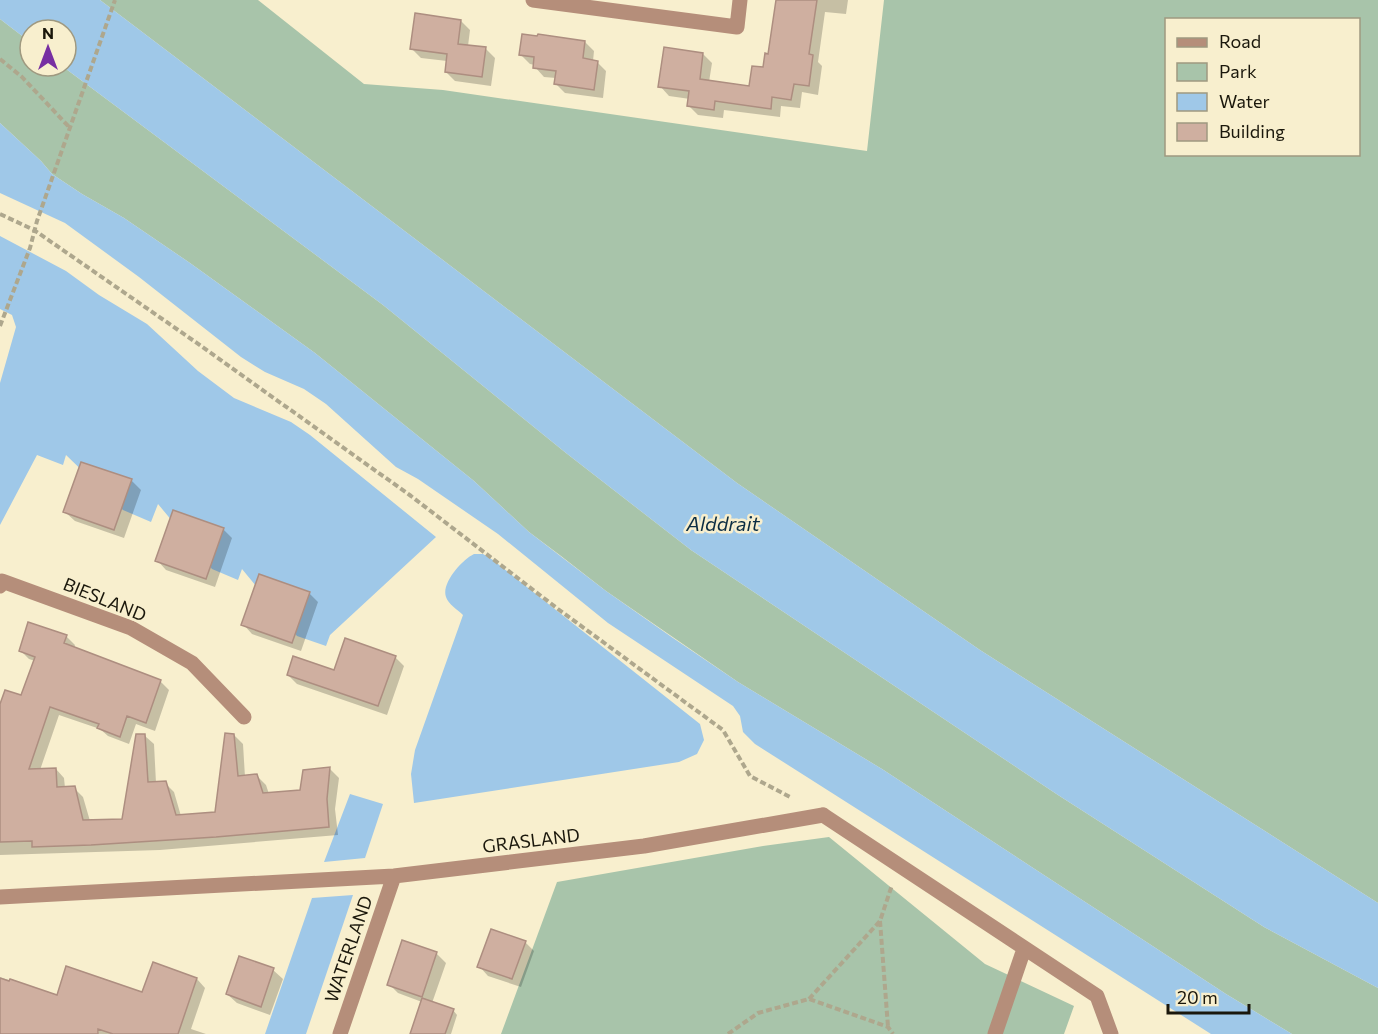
<svg xmlns="http://www.w3.org/2000/svg" width="1378" height="1034" font-family="Commissioner,sans-serif">
<rect width="100%" height="100%" fill="#f8efce"/>
<path fill="#a8c4aa" fill-rule="evenodd" d="M100,0H258L364,84L443,90L867,151L884,0H1378V903L980,650L737,483ZM1166,20H1358V154H1166Z
M0,19L30,42V66H62L383,305L566,453L691,550L1058,795L1264,927L1378,988V1034H1292L1226,994L882,769L738,682L606,591L561,556L529,532L474,481L315,353L190,263L124,218L82,194L52,174L41,161L0,123Z
M829,837L985,964L1074,1006L1064,1034H501L557,882L763,846Z"/>
<path fill="#9fc8e8" d="M0,0H100L737,483L980,650L1378,903V988L1264,927L1058,795L691,550L566,453L383,305L62,66H66V30H30V42L0,19Z
M0,123L41,161L52,174L82,194L124,218L190,263L315,353L474,481L529,532L606,591L673,638L738,682L882,769L1226,994L1292,1034H1211L755,744L743,732L740,716L733,706L608,623L498,534L418,479L396,467L326,404L304,389L265,372L241,357L139,277L65,223L0,193Z
M0,236L66,271L99,295L147,324L198,371L234,398L291,422L310,435L436,537L330,635L326,646L297,636L242,569L238,580L212,569L158,504L151,522L123,510L66,455L63,465L37,455L0,525V383L16,327L12,315L0,309Z
M474,554H483L493,560L700,724L704,740L697,754L679,762L414,803L411,774L415,750L463,615C458,610 448,604 446,597C441,583 462,560 474,554Z
M350,794L383,804L365,858L324,862Z
M353,895L306,1034H265L312,898Z"/>
<path fill="#0003" d="M777,0H848L846,14L825,12L818,62L822,66L818,95L802,92L800,108L781,106L780,117L724,110L723,118L698,115L689,106L690,99L669,96L660,86L703,54L712,63L709,82L751,88L764,69L770,55Z
M461,21L470,30L468,46L486,49L495,58L491,86L455,81L446,72L447,61L421,58L411,48Z
M585,42L594,51L593,61L597,62L606,71L603,98L565,93L556,84V78L544,77L535,67V65L530,64L521,55Z
M131,480L141,490L124,538L75,521L65,512Z
M223,529L232,538L215,587L166,570L157,560Z
M309,593L318,602L301,651L252,634L243,624Z
M66,636L75,645L74,649L160,681L169,690L155,731L136,724L129,744L108,736L100,729L59,715L40,770L56,769L64,778L65,788H74L83,797L90,821L124,820L145,736L154,744L156,783H165L174,792L181,816L216,813L234,735L243,744L245,777L257,776L266,785L269,794L301,791L304,771L330,769L339,778L335,809L338,835L160,850L0,855V709L22,697L35,661L29,659L20,650Z
M395,657L404,666L387,715L297,684L288,675L335,672Z
M525,942L534,951L521,987L488,976L479,966Z
M436,953L446,963L432,1003L453,1010L457,1015L451,1034H416L422,1002L398,993L389,984Z
M154,964L197,979L205,988L191,1029L206,1034H98L99,1031L95,1028L51,1034H5L0,1015V977L53,995L143,994Z
M273,970L283,979L270,1015L237,1003L227,994Z"/>
<path fill="#cfafa0" stroke="#ad8e80" stroke-width="1.5" d="M776,0H817L809,54L813,55L809,86L794,84L791,100L772,97L771,109L715,101L714,110L687,106L689,91L658,87L664,47L703,53L700,79L749,86L752,66L763,67L765,53L768,54Z
M415,13L461,20L458,44L486,47L482,77L445,72L447,54L410,49Z
M522,34L537,36L538,34L585,41L583,58L598,61L594,90L554,84L556,71L533,68L534,57L519,55Z
M81,462L132,479L114,530L63,512Z
M173,510L224,528L206,579L155,561Z
M259,574L310,592L292,643L241,625Z
M28,622L67,635L64,643L161,680L146,723L127,716L120,737L97,728L99,724L50,707L29,769L56,768L57,787L75,786L83,820L122,819L136,734H145L148,782L166,781L176,815L215,812L225,733L234,734L238,776L257,774L263,793L300,790L303,770L330,767L327,799L329,827L216,837L91,845L32,847V841L0,842V704L5,690L21,695L35,657L19,651Z
M345,638L396,656L378,706L287,675L293,656L334,670Z
M491,929L526,941L512,979L477,967Z
M402,940L437,952L422,997L387,985Z
M239,956L274,968L261,1007L226,994Z
M153,962L197,978L178,1034H113L98,1029V1034H0V978L9,981L10,979L57,995L66,966L142,992Z
M422,998L454,1009L445,1034H410Z"/>
<g fill="none" stroke-linecap="round" stroke-linejoin="round">
<path stroke="#aea78d" stroke-width="4" stroke-dasharray="6 3" stroke-linecap="butt" d="M0,59L22,77L70,128
M0,214L34,230L194,341L411,496L558,609L723,730L750,776L792,798
M0,326L30,248L37,221L115,0
M880,921L888,1027
M809,999L880,921L892,885
M728,1034L758,1013L809,999L888,1027L893,1034"/>
<path stroke="#b58e7a" stroke-width="15" d="M823,815L1097,996L1111,1034
M995,1034L1024,949"/>
<path stroke="#b58e7a" stroke-width="15" d="M533,0L737,27L740,0
M0,586L2,581L131,628L192,663L244,717
M0,897L394,876L644,846L823,815
M340,1034L394,876"/>
</g>
<g text-anchor="middle" dominant-baseline="central" stroke-width="5" stroke-linejoin="round" paint-order="stroke">
<g font-size="18" fill="#1a170b" stroke="#f8efce">
<text transform="translate(105 599) rotate(22)">BIESLAND</text>
<text transform="translate(531 840) rotate(-7)">GRASLAND</text>
<text transform="translate(348 949) rotate(-71)">WATERLAND</text>
</g>
<g font-size="20" font-style="italic" fill="#0b2d43" stroke="#f8efce">
<text x="723" y="523">Alddrait</text>
</g>
</g>
<rect x="1165" y="18" width="195" height="138" fill="#f8efce" stroke="#9f9980" stroke-width="1.5"/>
<rect x="1177" y="38" width="30" height="9" fill="#b58e7a" stroke="#9f9980" stroke-width="1.5"/>
<text x="1219" y="48" font-size="18" fill="#1a170b">Road</text>
<rect x="1177" y="63" width="30" height="18" fill="#a8c4aa" stroke="#9f9980" stroke-width="1.5"/>
<text x="1219" y="78" font-size="18" fill="#1a170b">Park</text>
<rect x="1177" y="93" width="30" height="18" fill="#9fc8e8" stroke="#9f9980" stroke-width="1.5"/>
<text x="1219" y="108" font-size="18" fill="#1a170b">Water</text>
<rect x="1177" y="123" width="30" height="18" fill="#cfafa0" stroke="#9f9980" stroke-width="1.5"/>
<text x="1219" y="138" font-size="18" fill="#1a170b">Building</text>
<g transform="translate(48 48)"><circle r="28" fill="#f8efce" stroke="#9f9980" stroke-width="1.5"/>
<path d="M0-4.5L10 22L0 15L-10 22Z" fill="#772fa2"/>
<text y="-9" font-size="16" font-weight="bold" text-anchor="middle" fill="#1a170b">N</text>
</g>
<path d="M1168 1004v9h81v-9" fill="none" stroke="#1a170b" stroke-width="3"/>
<text x="1177" y="1004" font-size="18" fill="#1a170b" stroke="#f8efce" stroke-width="4.5" paint-order="stroke">20 m</text>
</svg>
